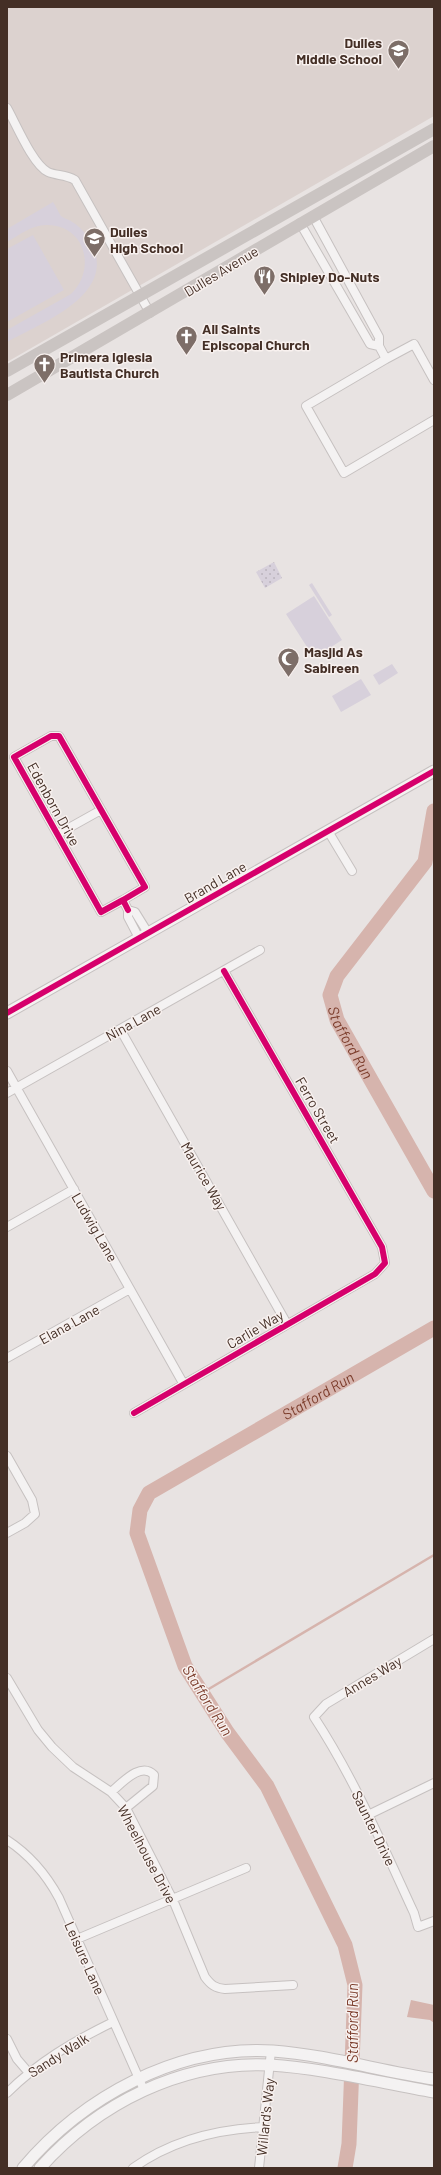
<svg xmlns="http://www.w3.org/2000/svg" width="441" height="2175" font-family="Barlow,sans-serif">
<defs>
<pattern id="grass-dots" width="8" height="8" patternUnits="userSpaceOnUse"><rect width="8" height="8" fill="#d7d0db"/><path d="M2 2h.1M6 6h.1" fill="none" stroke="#bab3bc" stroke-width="1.8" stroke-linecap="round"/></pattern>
</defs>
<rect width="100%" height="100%" fill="#e8e3e2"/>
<path fill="#dcd2cf" d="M7,7H434V116L7,362Z"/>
<path fill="url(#grass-dots)" d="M274,562L282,578L265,588L256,572Z"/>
<path fill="#d7d0db" d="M53,202C56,206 58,212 61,216C63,218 67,219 69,220C77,224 84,231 89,239C122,293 43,322 7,342V330L71,294C97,269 85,224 46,225C32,225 19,235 7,242V229Z
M33,235L64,290L7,322V249Z
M312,583L332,615L329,617L309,585Z
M314,596L342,640L314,658L286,614Z
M392,664L398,673L379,685L373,675Z
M361,679L371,695L341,712L332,696Z"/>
<path fill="#d6b4ad" d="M411,2000L434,2005V2023L430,2020L407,2017Z"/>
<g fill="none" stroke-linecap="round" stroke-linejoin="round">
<path stroke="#d6b4ad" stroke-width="2.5" d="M202,1693L434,1555"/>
<g stroke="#d6b4ad" stroke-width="15">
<path id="s1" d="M434,811L425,862L337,976L330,995L337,1020L434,1191"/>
<path id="s2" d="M345,2168L349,2144L355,1985L345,1945L267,1786L227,1732L185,1666L137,1533L140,1510L149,1493L434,1328"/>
</g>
<defs>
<path id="minor" d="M7,108C16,124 33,165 48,172C57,176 65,174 75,180L150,313
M300,223L370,344L379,346V337L313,216
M379,346L386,359L414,344L434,380
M386,359L306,406L344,473L434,420
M328,831L352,871
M58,834L101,810
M123,900L101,912L14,757L51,736H59L145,887L123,900L128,910
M139,938L128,917V910L135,912L148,933
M120,1029L287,1324
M7,1071L183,1383
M7,1093L260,950
M7,1227L74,1189
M7,1358L130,1289
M134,1413L375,1274L385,1263L382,1247L224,971
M7,1456L32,1500L35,1514L25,1523L7,1533
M434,1639L326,1704L314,1717C354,1778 383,1846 414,1913L418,1927L434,1921
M7,1678L38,1730L52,1747L73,1767L111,1792L126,1808L173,1900L205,1977C211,1985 215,1988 225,1989L293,1985
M111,1792C122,1783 141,1761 154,1775L153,1786L126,1808
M368,1815L434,1783
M7,1840C30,1855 46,1874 59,1898L144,2090
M77,1939L246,1868
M7,2039L17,2059L29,2073
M7,2093C38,2062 74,2041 113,2022
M133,2168C172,2140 217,2129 264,2127
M259,2168L271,2051"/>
<path id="tertiary" d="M7,1013L434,771
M23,2168C83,2097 177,2045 273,2051C327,2055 380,2071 434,2079
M40,2168C98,2103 182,2061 270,2065C322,2068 382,2083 434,2092"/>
</defs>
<use href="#minor" stroke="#c6c1c0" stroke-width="10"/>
<use href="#tertiary" stroke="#c6c1c0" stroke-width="13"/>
<use href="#minor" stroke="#f4f2f2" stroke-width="8"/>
<use href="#tertiary" stroke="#f4f2f2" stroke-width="11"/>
<path stroke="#cac4c2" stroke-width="12" d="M7,371L434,129
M7,395L434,146"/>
<defs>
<path id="cycleway" d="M123,900L101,912L14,757L51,736H59L145,887L123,900L128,910
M7,1013L434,771
M134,1413L375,1274L385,1263L382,1247L224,971"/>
</defs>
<use href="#cycleway" stroke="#f8f1ef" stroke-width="8"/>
<use href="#cycleway" stroke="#d6006c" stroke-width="6"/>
</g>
<defs>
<symbol id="school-pin" viewBox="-11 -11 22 30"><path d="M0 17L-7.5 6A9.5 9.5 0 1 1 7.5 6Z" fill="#7d6e68" stroke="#f8f1ef"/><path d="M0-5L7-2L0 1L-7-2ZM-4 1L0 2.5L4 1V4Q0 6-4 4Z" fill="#fff"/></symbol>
<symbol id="restaurant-pin" viewBox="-11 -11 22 30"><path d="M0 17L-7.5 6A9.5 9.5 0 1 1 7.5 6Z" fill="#7d6e68" stroke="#f8f1ef"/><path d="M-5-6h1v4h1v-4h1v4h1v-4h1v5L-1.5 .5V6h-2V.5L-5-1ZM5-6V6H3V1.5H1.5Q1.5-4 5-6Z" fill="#fff"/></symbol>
<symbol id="church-pin" viewBox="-11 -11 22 30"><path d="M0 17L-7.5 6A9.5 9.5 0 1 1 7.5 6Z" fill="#7d6e68" stroke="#f8f1ef"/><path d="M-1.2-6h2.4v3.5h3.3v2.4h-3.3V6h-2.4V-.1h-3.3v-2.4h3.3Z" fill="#fff"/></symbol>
<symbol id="mosque-pin" viewBox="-11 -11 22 30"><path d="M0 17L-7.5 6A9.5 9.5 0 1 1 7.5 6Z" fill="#7d6e68" stroke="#f8f1ef"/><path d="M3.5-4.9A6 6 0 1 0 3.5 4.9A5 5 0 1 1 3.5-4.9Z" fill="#fff"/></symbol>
</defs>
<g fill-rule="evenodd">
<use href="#school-pin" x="386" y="38" width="25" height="34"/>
<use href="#school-pin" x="82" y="226" width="25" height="34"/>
<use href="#restaurant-pin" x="252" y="264" width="25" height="34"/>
<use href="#church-pin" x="174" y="324" width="25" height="34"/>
<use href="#church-pin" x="32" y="352" width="25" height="34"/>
<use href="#mosque-pin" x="276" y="646" width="25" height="34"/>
</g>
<g text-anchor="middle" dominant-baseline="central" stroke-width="3" stroke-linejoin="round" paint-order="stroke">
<g font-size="14" font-weight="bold" fill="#442f26" stroke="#f8f1ef" text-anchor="start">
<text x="382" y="42" text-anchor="end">Dulles<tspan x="382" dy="16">Middle School</tspan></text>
<text x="110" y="231">Dulles<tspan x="110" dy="16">High School</tspan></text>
<text x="280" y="276">Shipley Do-Nuts</text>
<text x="202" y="328">All Saints<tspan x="202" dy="16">Episcopal Church</tspan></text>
<text x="60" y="356">Primera Iglesia<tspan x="60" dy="16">Bautista Church</tspan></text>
<text x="304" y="651">Masjid As<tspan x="304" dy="16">Sabireen</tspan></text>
</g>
<g font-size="14" fill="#442f26" stroke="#f8f1ef">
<text transform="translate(221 271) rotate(-31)">Dulles Avenue</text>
<text transform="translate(54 804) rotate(61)">Edenborn Drive</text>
<text transform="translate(215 882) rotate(-30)">Brand Lane</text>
<text transform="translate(133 1022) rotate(-29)">Nina Lane</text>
<text transform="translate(318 1110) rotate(60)">Ferro Street</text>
<text transform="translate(204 1176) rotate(60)">Maurice Way</text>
<text transform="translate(95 1227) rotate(60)">Ludwig Lane</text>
<text transform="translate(69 1324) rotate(-29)">Elana Lane</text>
<text transform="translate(255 1329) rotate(-30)">Carlie Way</text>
<text transform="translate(372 1676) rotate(-31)">Annes Way</text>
<text transform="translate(374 1828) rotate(64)">Saunter Drive</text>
<text transform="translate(147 1854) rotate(62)">Wheelhouse Drive</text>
<text transform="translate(85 1958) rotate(66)">Leisure Lane</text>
<text transform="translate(58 2055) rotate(-33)">Sandy Walk</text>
<text transform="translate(265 2117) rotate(-84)">Willard's Way</text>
</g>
<g font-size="15" font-style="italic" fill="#7c3d2c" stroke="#f8f1ef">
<text stroke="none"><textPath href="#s1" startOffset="268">Stafford Run</textPath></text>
<text stroke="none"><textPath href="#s2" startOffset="926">Stafford Run</textPath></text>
<text transform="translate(208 1700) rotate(58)">Stafford Run</text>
<text transform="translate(352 2023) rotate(-90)">Stafford Run</text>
</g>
</g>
<rect width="441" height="2175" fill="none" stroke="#442f26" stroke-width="16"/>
</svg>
